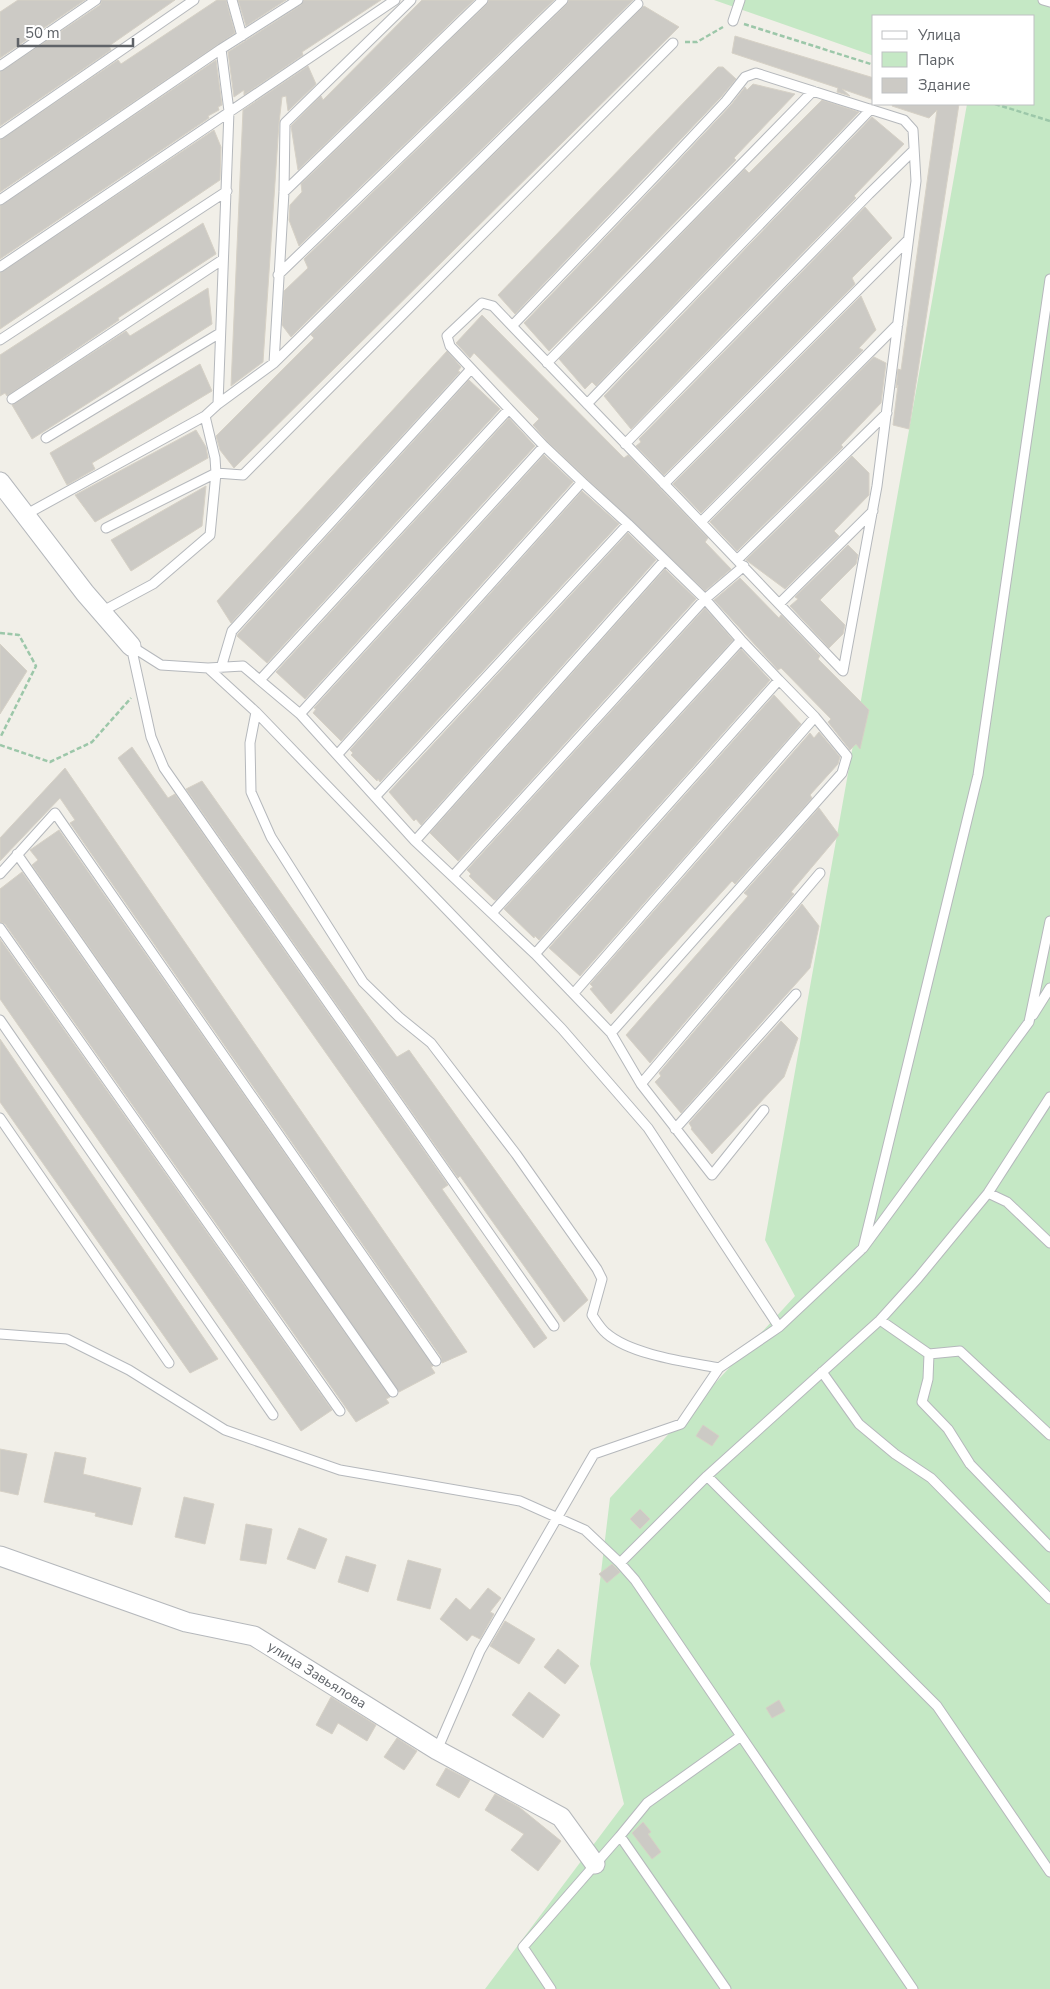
<svg xmlns="http://www.w3.org/2000/svg" width="1050" height="1989" font-family="'Nunito Sans',sans-serif">
<rect width="100%" height="100%" fill="#f1efe8"/>
<path fill="#c5e8c5" d="M714,0H1050V1989H485L624,1804L590,1664L610,1498L795,1296L765,1240L967,104H1034V16H874V56Z"/>
<path fill="#cccac5" stroke="#d6d1c6" d="M18,0H85L0,58V12Z
M102,0H175L109,46L111,50L0,126V72L100,5Z
M217,0H226L235,33L0,192V140L118,60L121,64Z
M238,0H286L246,26Z
M304,0H381L302,52L303,55L244,95V90L234,97L228,52L301,5Z
M422,0H474L298,170L291,126L321,96L323,100Z
M489,0H554L299,246L289,220L290,205L302,192L301,184L487,4Z
M569,0H633L291,337L282,325L284,291L308,268L304,259L567,4Z
M644,6L679,27L234,468L220,450L216,436L314,338L311,335Z
M735,36L874,78V100L842,89L850,96L837,92L838,88L732,53Z
M216,60L222,105L218,107L219,110L208,116L209,118L0,259V206Z
M308,66L316,84L288,111L286,96L282,97L279,123L263,362L231,386L243,110Z
M718,67H723L736,79L721,97L515,314L498,295Z
M753,84L795,94L734,158L736,160L549,351L524,323L670,170L731,105L745,87L747,90Z
M822,100L859,112L596,386L592,382L585,389L559,359L745,169L749,173Z
M893,104H959L909,429L893,425L898,385L896,388L898,369L901,370L937,110L929,118L892,106Z
M872,117L904,144L854,196L856,198L631,429L604,396Z
M214,130L221,147L220,180L0,329V273Z
M865,207L892,238L852,278L855,284L664,475L636,446L641,442L639,439Z
M203,223L216,254L118,318L119,320L7,396L5,393L0,396V355Z
M208,288L212,324L32,439L12,405L126,331L130,336Z
M861,296L876,330L859,348L863,350L701,513L673,484Z
M482,315L624,458L628,455L708,538L705,542L731,569L705,591L548,442L533,425L539,419L474,353L470,358L456,343Z
M447,351L461,367L458,371L460,372L231,623L217,601Z
M874,357L886,363L881,403L841,445L843,447L737,551L710,522Z
M200,364L212,391L92,463L95,469L67,485L50,453Z
M469,380L500,409L267,663L237,636L238,634Z
M509,418L535,446L305,699L276,672Z
M196,430L206,447L208,458L95,522L75,495Z
M544,455L573,482L341,741L313,713L316,709L314,708Z
M852,456L869,473V495L834,531L839,536L785,589L746,560Z
M206,486L202,526L131,571L111,540Z
M582,491L619,524L380,782L378,779L377,781L351,755L353,753L350,750Z
M628,533L656,560L421,825L416,819L414,821L389,792Z
M848,545L858,555L856,564L820,600L845,625L843,634L829,648L790,606L798,599L795,597Z
M665,569L696,599L458,861L430,833Z
M740,578L779,618L781,615L820,656L818,659L869,710L860,749L856,744L850,750L828,722L831,719L781,668L778,670L714,600Z
M705,608L733,640L496,900H494L469,876L471,874L467,870Z
M0,644L27,671L0,714Z
M741,649L770,680L765,686L539,940L535,936L534,938L504,909Z
M774,695L801,724L580,976L549,948Z
M819,732L840,757L838,764L810,795L812,798L735,884L732,881L611,1014L590,989L593,987L590,984L810,733L814,738Z
M132,747L168,798L175,794L448,1185L442,1189L547,1338L534,1348L118,758Z
M65,768L467,1352L442,1363L441,1357L70,823L75,820L60,798L0,861V838Z
M202,781L397,1057L409,1050L588,1300L564,1322L460,1176L458,1178L186,789Z
M819,808L839,835L791,892L794,894L650,1063L626,1035L748,896L744,893Z
M59,830L433,1366L431,1367L435,1373L399,1392L32,865L38,860L30,850Z
M22,872L390,1397L386,1399L389,1403L356,1422L5,924L0,922V889Z
M802,904L819,926L810,968L681,1113L655,1082L661,1076L659,1073Z
M0,939L332,1410L301,1431L0,999Z
M781,1021L798,1038L784,1077L712,1154L691,1129L692,1128L689,1123Z
M0,1039L218,1359L190,1373L0,1102Z
M703,1425L719,1436L712,1446L696,1436Z
M0,1449L27,1454L18,1495L0,1491Z
M55,1452L86,1458L83,1474L141,1488L132,1525L95,1516L96,1513L44,1502Z
M184,1497L214,1504L205,1544L175,1537Z
M640,1509L650,1519L640,1529L630,1519Z
M246,1524L272,1529L266,1564L240,1560Z
M299,1528L327,1539L315,1569L287,1559Z
M346,1556L376,1565L368,1592L338,1582Z
M408,1560L441,1569L430,1609L397,1600Z
M612,1564L620,1572L607,1583L599,1574Z
M488,1588L501,1598L490,1612L494,1614L480,1639L472,1635L467,1641L440,1619L456,1598L470,1610Z
M505,1621L535,1639L519,1664L490,1646Z
M558,1649L579,1666L565,1684L544,1667Z
M529,1692L560,1715L543,1738L512,1715Z
M331,1697L376,1725L367,1741L338,1723L332,1734L316,1725Z
M779,1700L785,1711L772,1718L766,1708Z
M397,1738L417,1751L404,1770L384,1757Z
M446,1768L470,1780L459,1798L436,1785Z
M495,1794L519,1807L561,1841L538,1871L511,1850L524,1834L485,1810Z
M643,1822L651,1832L648,1834L661,1852L652,1859L632,1833Z"/>
<g fill="none" stroke-linecap="round" stroke-linejoin="round">
<defs>
<path id="service" d="M232,0L242,36
M1043,0L1050,2
M733,21L740,0
M221,49L298,0
M0,66L96,0
M0,134L194,0
M284,192L483,0
M0,200L221,49L229,111L218,404
M0,267L395,0
M278,275L563,0
M1050,279L978,775L863,1248L1029,1022L1050,921
M0,340L227,191
M274,363L284,192L285,123L411,0
M547,363L813,91
M12,399L222,260
M587,404L871,109
M509,409L450,346L447,336L482,303L493,306L512,326C623,441 733,555 843,671L877,486L916,181L913,130L904,120L756,73L745,77L726,101L665,166L512,326
M46,438L220,333
M625,444L869,194L914,150
M664,484L908,240
M25,515L205,416
M701,522L898,324
M106,528L216,473L243,475L673,43
M737,560L887,413
M779,604L873,511
M101,612L153,584L210,535L216,473L215,458L205,416L218,404L274,363L638,4
M131,646L161,665L208,668L243,666L300,714L415,841L535,954L611,1033L641,1084L712,1175L764,1110
M131,646L151,737L164,768L554,1326
M208,668L256,712L250,743L251,792L271,837L363,982L399,1017L431,1043L516,1154L597,1269L602,1279L592,1315C596,1321 601,1329 606,1333C631,1355 687,1362 719,1368L779,1327L863,1248
M221,668L232,631L471,369
M260,680L509,409L544,446
M256,712L562,1029L648,1128L779,1327
M300,714L544,446L582,482
M337,755L582,482L628,524
M375,797L628,524L665,560
M415,841L665,560L705,599L744,566
M17,854L393,1392
M0,874L55,813L436,1361
M453,876L705,599L741,640
M492,913L741,640L779,680
M0,928L340,1411
M535,954L779,680L815,717
M574,993L815,717L847,756L842,773L611,1033
M1033,1015L1050,988
M0,1020L273,1415
M641,1084L820,873
M0,1118L169,1363
M675,1129L796,994
M988,1193L1007,1202L1050,1243
M880,1320L929,1354L928,1379L922,1402L948,1429L970,1464L1050,1547
M0,1334L67,1339L129,1370L225,1430L340,1470L520,1501L585,1530L620,1563
M929,1354L960,1351L1050,1435
M822,1372L859,1424L895,1454L931,1478L1050,1599
M707,1476L937,1706L1050,1872
M741,1736L913,1989
M437,1750L480,1651L594,1454L681,1424L719,1368
M551,1989L523,1947L620,1836
M726,1989L620,1836L647,1803L741,1736L635,1580L620,1563L707,1476L880,1320L918,1278L988,1193L1050,1097"/>
<path id="minor" d="M0,482L85,593L131,646
M0,1556L186,1622L254,1636L437,1750L561,1817L595,1864"/>
</defs>
<use href="#service" stroke="#b5b8bc" stroke-width="11"/>
<use href="#minor" stroke="#b5b8bc" stroke-width="21"/>
<path stroke="#9cc7a9" stroke-width="2.5" stroke-dasharray="5 2.5" stroke-linecap="butt" d="M744,24L874,65
M685,42H697L723,27
M995,104L1050,121
M0,633L19,635L36,666L0,738
M0,745L50,762L92,742L131,698"/>
<use href="#service" stroke="#fff" stroke-width="9"/>
<use href="#minor" stroke="#fff" stroke-width="19"/>
</g>
<g text-anchor="middle" dominant-baseline="central" stroke-width="4.5" stroke-linejoin="round" paint-order="stroke">
<g font-size="14" fill="#5f6368" stroke="#fff">
<text transform="translate(317 1675) rotate(32)">улица Завьялова</text>
</g>
</g>
<rect x="872" y="15" width="162" height="90" fill="#ffffff" stroke="#bfc1c3"/>
<rect x="882" y="31" width="25" height="8" fill="#ffffff" stroke="#bfc1c3"/>
<text x="918" y="40" font-size="15" fill="#5f6368">Улица</text>
<rect x="882" y="52" width="25" height="15" fill="#c5e8c5" stroke="#bfc1c3"/>
<text x="918" y="65" font-size="15" fill="#5f6368">Парк</text>
<rect x="882" y="78" width="25" height="15" fill="#cccac5" stroke="#bfc1c3"/>
<text x="918" y="90" font-size="15" fill="#5f6368">Здание</text>
<path d="M18 38v8h115v-8" fill="none" stroke="#5f6368" stroke-width="2.5"/>
<text x="25" y="38" font-size="15" fill="#5f6368" stroke="#ffffff" stroke-width="4" paint-order="stroke">50 m</text>
</svg>
